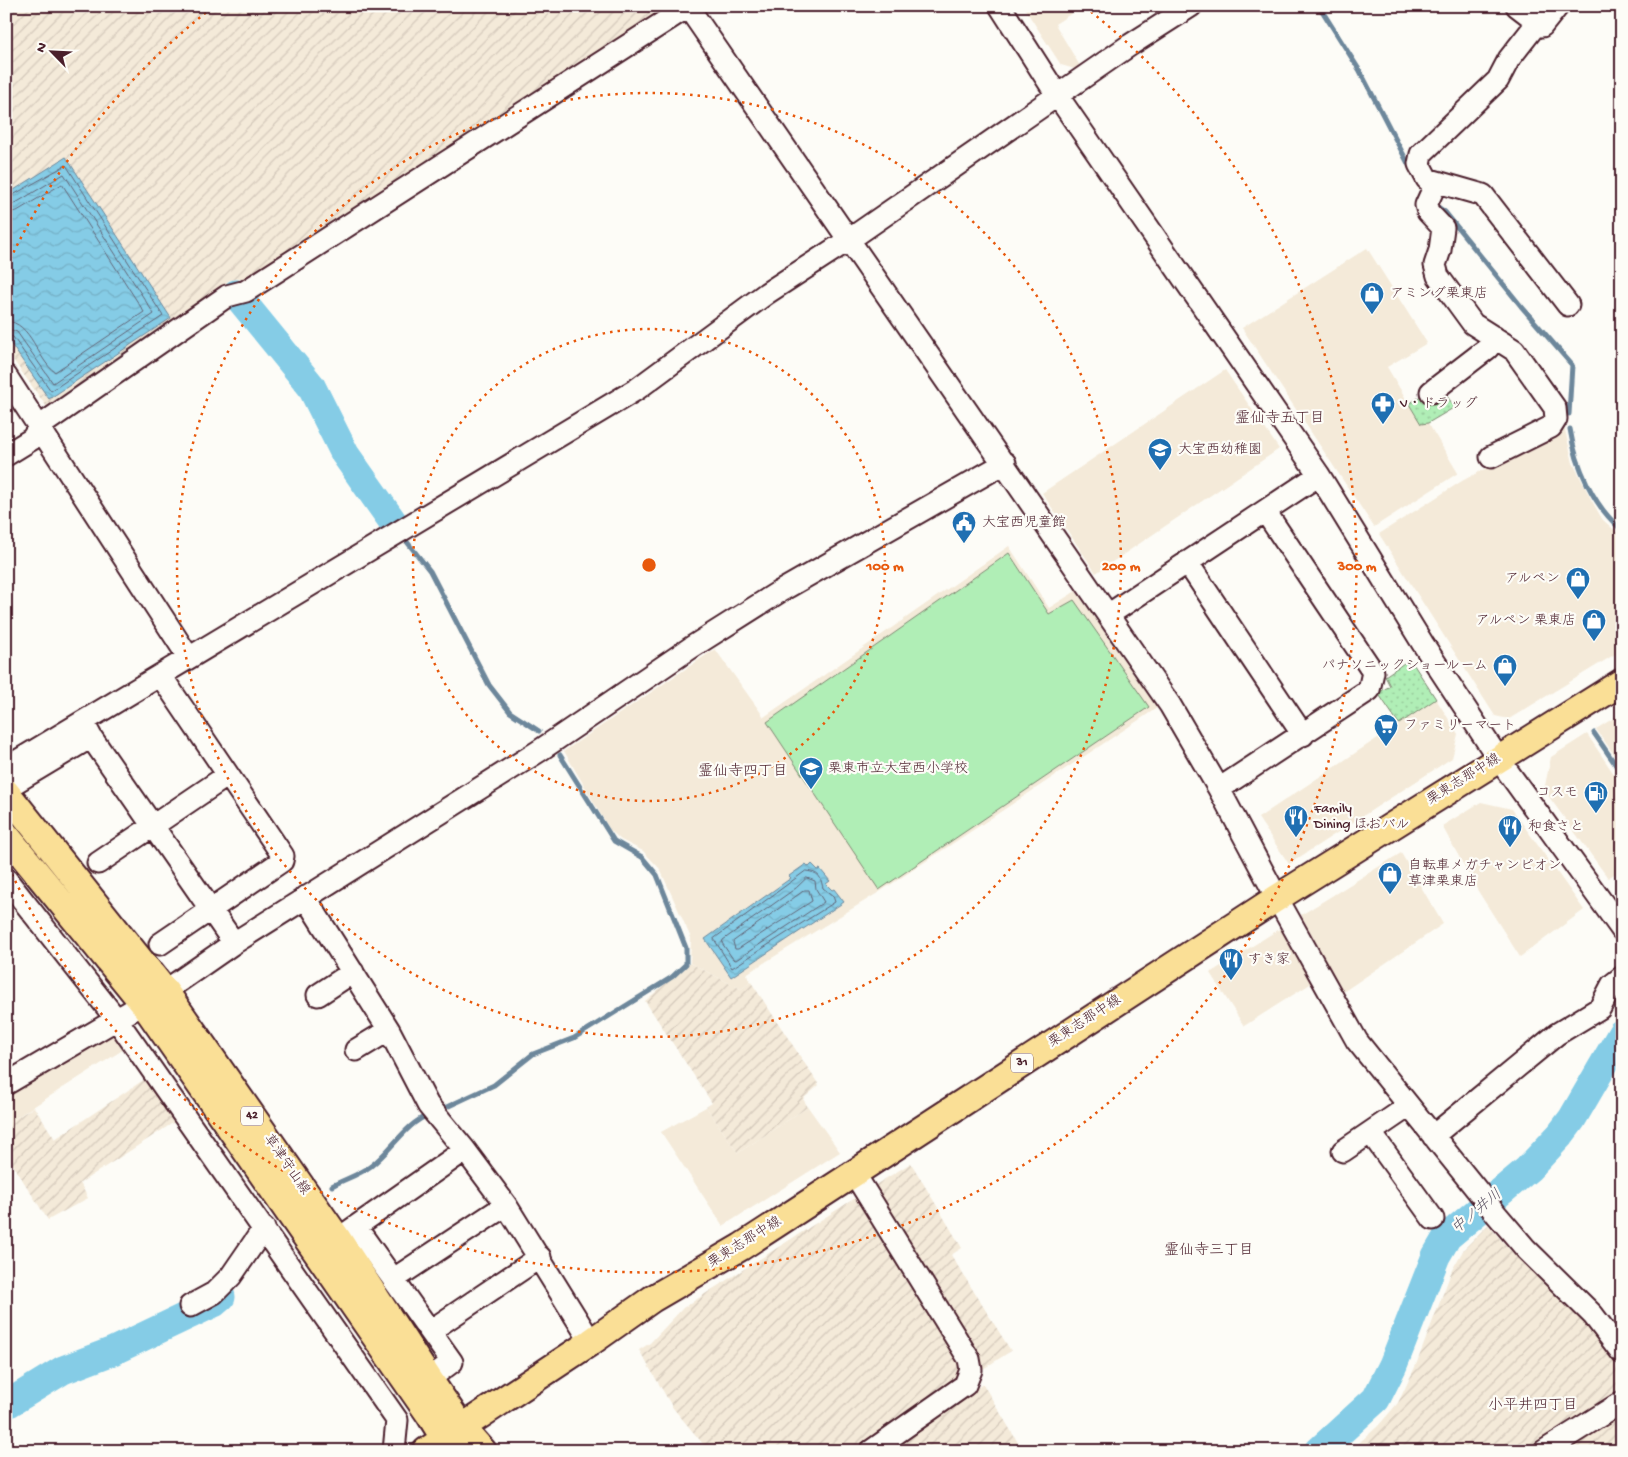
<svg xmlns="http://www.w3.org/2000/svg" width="1628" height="1457" font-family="'Gochi Hand','Klee One',sans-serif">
<defs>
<pattern id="industrial-furrows" width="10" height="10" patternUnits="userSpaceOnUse" patternTransform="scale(1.25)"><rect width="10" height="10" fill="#f4ead9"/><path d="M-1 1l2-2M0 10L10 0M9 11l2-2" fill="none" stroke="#d3c8ba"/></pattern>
<pattern id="park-dots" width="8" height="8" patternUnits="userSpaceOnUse" patternTransform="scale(1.25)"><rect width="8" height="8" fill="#b0eeb6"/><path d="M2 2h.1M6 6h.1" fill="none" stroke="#99cc9d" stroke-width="1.8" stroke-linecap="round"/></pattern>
<pattern id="water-waves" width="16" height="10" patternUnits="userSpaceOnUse" patternTransform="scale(1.25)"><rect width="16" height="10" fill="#85cce6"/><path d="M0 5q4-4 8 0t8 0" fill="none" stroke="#74afc5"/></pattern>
</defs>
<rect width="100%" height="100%" fill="#fdfcf7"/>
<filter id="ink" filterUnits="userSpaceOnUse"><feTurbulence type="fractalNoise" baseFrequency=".02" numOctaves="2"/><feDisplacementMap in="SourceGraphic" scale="10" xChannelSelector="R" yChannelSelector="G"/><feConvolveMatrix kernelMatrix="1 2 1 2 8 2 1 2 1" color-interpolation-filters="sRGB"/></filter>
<g filter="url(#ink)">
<path fill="#f4ead9" d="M1023,6H1083L1055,24L1080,66L1075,69L1061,65Z
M1367,248L1427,343L1387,367L1421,424L1428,423L1458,473L1374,527L1242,328Z
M1225,370L1279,449L1096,573L1042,493Z
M1565,430L1573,463L1592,501L1602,519L1622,537V650L1509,719L1495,716L1379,534L1462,481L1527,446Z
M1009,546L1049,608L1076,591L1157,708L881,891L746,974L751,982L741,989L690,963L691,938L660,869L643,851L621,840L610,830L564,751L715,649L764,717Z
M1436,699L1458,734L1452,758L1289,864L1258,818Z
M1622,713V766L1596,729Z
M1587,734L1622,786V869L1608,878L1544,790L1551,757Z
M1481,802L1512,809L1584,910L1520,957L1478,891L1442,826Z
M1401,853L1443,924L1343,992L1301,915Z
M1284,926L1315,981L1244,1026L1210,973Z
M117,1029L129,1046L6,1124V1092Z
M706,1107L738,1153L808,1107L840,1152L723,1226L661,1132Z"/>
<path fill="url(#industrial-furrows)" d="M6,6H674L465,136L250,278L230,280L49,410L6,350Z
M690,963L741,989L751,982L819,1085L803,1099L808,1107L738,1153L706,1107L712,1103L645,1001Z
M148,1077L176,1121L80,1183L88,1198L48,1220L6,1154V1124L34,1107L55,1139Z
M911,1163L962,1248L951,1255L1011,1351L983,1369L872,1187Z
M860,1195L961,1359L959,1375L910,1416L860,1448L861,1451H709L673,1408L639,1350L650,1343L683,1308Z
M1488,1225L1510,1250L1579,1314L1607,1345L1619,1370L1618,1393L1529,1451H1350L1378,1426L1398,1403L1416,1365L1452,1270L1464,1249Z
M983,1384L1023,1451H880Z
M1622,1406V1451H1552Z"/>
<path fill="#b0eeb6" stroke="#7d8670" d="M1009,553L1049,614L1074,600L1149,707L879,890L767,722Z"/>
<path fill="url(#park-dots)" stroke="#7d8670" d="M1425,393L1433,404L1446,395L1455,407L1428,423L1421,424L1409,404Z
M1410,659L1436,699L1399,724L1378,693L1390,686L1385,676Z"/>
<path fill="url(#water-waves)" stroke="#6d879b" d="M66,157L171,318L49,399L6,337V195Z
M806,864L809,867L812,864L818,870L820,869L830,881L826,884L832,890L834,889L844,902L731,977L705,939L791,878L789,876Z"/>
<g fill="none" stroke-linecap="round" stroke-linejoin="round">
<path stroke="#626476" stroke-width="1" d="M6,199L66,165L163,316L51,391L13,337L6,335
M6,206L14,204L64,174L154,314L53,383L17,332L6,328
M6,213L17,211L62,184L144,312L55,372C37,360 32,322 6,321
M806,871C820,873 820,876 823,888L833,896L835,902L732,968L714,939Z
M807,878L815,881L816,889L824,902L736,960L733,959L722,943L723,940L796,888Z
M805,890H809L812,901L738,949H735L733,942Z"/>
<path stroke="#6d879b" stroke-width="5" d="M1319,6L1360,71L1412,171
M1438,207L1445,212L1521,306L1572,365L1569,414
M1570,429C1576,466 1593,506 1622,530
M404,538L430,571L489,685L510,712L539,731
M1594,733L1622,774
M438,1111L494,1085L533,1054L574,1038L672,977L686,964V948L657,875L642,857L614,841L560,755
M332,1186C345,1179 359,1175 371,1166C392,1150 405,1124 430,1114"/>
<path stroke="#85cce6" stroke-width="29" d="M236,294L311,386L345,454L393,522
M6,1405L63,1370L113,1351L214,1303L221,1297
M1319,1451L1376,1399L1393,1365L1436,1256L1447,1237L1528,1169L1560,1135L1572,1119L1622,1033"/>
<defs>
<path id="minor" d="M1000,6L1057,95L1319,475L1423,644L1498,758L1622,930
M1517,6L1538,22L1509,59L1498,80L1421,154L1419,164L1427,179L1483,195L1568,305
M688,7L1170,705L1219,789L1277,898L1357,1041L1497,1215L1526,1249L1593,1315L1622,1353
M1538,22L1542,26L1558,6
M1436,183L1426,205L1428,212L1443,228L1440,250L1435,265L1438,276L1473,324L1514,350L1555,408L1556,419L1551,427L1491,457
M6,376L189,658
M1431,392L1488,348L1494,337
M6,455L32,439L40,426L227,296L246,291L689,6
M1187,562L1303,735
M1108,615L1319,475
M83,722L91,737L234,943
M14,763L637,389L767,293L850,239L1130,45L1191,6
M6,788L91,737
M1219,789L1369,690L1373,672L1265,511
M98,863L228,775
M6,879L117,1020L397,1420L394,1451
M305,897L389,1030L428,1105L465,1150
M160,944L282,861L283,856L161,676
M318,995L353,972
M356,1050L389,1030
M6,1084L165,991L234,943L539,751L692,647L779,592L1005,463
M1371,1133L1433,1219
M1433,1136L1557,1034L1600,1008L1612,985L1622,977
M1343,1151L1409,1106
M854,1173L969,1359L971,1370L965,1385L871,1451
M356,1227L452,1362L429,1379
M338,1239L465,1150L506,1205L591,1342
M394,1279L506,1205
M190,1306L214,1293L231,1276L264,1228
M430,1331L540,1257
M1544,1451L1622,1402"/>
<path id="major" d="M6,792L165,991L338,1239L429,1379L461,1426L483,1451
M6,835L143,1003L429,1414L452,1451
M426,1451L591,1342L652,1299L741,1247L1277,898L1622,682"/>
</defs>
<use href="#minor" stroke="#4a1f2b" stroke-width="25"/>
<use href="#major" stroke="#4a1f2b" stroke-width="30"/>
<use href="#minor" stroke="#fdfcf7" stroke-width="21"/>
<use href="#major" stroke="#fadf96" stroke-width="26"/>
</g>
</g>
<g fill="none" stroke="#e8590c" stroke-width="2.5" stroke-dasharray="2.5 5">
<circle cx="649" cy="565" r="236"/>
<circle cx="649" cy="565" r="472"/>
<path d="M7 266A708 708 0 0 1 213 7M1085 7A708 708 0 1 1 7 864"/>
</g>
<defs>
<symbol id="shop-pin" viewBox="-11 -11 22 30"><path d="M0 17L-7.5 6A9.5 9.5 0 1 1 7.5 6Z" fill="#1f6fb2" stroke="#fdfcf7"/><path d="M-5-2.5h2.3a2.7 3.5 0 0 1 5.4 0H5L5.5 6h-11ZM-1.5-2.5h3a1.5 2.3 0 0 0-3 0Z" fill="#fff"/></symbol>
<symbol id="pharmacy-pin" viewBox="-11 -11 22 30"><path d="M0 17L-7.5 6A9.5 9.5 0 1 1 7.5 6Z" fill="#1f6fb2" stroke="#fdfcf7"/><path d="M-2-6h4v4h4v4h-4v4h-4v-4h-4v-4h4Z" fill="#fff"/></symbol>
<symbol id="school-pin" viewBox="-11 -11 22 30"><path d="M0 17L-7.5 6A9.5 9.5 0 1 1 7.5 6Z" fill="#1f6fb2" stroke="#fdfcf7"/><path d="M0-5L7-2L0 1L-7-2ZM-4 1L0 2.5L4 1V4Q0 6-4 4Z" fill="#fff"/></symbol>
<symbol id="civic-pin" viewBox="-11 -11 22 30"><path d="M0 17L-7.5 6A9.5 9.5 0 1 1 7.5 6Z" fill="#1f6fb2" stroke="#fdfcf7"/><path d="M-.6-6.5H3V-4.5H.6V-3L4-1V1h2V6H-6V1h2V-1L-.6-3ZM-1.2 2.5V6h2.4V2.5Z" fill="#fff"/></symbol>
<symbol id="supermarket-pin" viewBox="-11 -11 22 30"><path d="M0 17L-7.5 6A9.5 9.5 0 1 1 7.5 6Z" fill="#1f6fb2" stroke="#fdfcf7"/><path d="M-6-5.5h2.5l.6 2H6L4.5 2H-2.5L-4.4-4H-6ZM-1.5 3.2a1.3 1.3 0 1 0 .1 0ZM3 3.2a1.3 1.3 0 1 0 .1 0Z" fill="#fff"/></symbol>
<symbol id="fuel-pin" viewBox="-11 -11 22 30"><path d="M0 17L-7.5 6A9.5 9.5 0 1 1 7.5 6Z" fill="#1f6fb2" stroke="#fdfcf7"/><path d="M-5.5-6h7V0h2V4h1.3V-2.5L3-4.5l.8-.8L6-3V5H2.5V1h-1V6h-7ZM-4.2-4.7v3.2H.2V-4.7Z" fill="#fff"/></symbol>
<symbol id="restaurant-pin" viewBox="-11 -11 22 30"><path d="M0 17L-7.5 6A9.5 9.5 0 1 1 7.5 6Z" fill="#1f6fb2" stroke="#fdfcf7"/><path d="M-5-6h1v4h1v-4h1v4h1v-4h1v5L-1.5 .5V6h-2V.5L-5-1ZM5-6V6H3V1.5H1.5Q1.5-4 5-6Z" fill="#fff"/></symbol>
</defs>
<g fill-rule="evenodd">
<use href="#shop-pin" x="1358" y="280" width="28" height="38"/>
<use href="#pharmacy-pin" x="1369" y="390" width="28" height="38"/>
<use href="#school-pin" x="1146" y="436" width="28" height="38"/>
<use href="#civic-pin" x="950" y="509" width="28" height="38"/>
<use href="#shop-pin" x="1564" y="565" width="28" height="38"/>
<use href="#shop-pin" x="1580" y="607" width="28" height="38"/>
<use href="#shop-pin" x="1491" y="652" width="28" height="38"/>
<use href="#supermarket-pin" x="1372" y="712" width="28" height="38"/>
<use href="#school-pin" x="797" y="755" width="28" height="38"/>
<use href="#fuel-pin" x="1582" y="779" width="28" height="38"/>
<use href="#restaurant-pin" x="1282" y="803" width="28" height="38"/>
<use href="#restaurant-pin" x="1496" y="813" width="28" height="38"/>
<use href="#shop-pin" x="1376" y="860" width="28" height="38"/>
<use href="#restaurant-pin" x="1217" y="946" width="28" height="38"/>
</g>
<g text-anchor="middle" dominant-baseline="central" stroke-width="4.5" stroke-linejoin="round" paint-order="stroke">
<g fill="#fdfcf7" stroke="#806168" stroke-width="1">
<rect x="1011" y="1053.5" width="22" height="19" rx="4"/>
<rect x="241" y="1106.5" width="22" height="19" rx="4"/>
</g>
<g font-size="12" font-weight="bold" fill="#4a1f2b">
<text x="1022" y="1063">31</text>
<text x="252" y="1116">42</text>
</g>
<g font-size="14" fill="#4a1f2b" stroke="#fdfcf7" text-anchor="start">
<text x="1390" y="294">アミング栗東店</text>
<text x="1400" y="404">V・ドラッグ</text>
<text x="1178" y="450">大宝西幼稚園</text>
<text x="982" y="523">大宝西児童館</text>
<text x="1560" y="579" text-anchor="end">アルペン</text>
<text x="1576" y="621" text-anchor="end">アルペン 栗東店</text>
<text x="1488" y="666" text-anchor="end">パナソニックショールーム</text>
<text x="1404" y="726">ファミリーマート</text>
<text x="828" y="769">栗東市立大宝西小学校</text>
<text x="1578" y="793" text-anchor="end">コスモ</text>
<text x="1314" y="809">Family<tspan x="1314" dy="16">Dining ほおバル</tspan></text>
<text x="1528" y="827">和食さと</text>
<text x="1408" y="866">自転車メガチャンピオン<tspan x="1408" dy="16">草津栗東店</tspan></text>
<text x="1248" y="960">すき家</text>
</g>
<g font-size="14" fill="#4a1f2b" stroke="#fdfcf7">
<text transform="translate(1464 780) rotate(-32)">栗東志那中線</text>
<text transform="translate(1085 1022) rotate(-33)">栗東志那中線</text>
<text transform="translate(286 1165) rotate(55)">草津守山線</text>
<text transform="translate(745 1243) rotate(-32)">栗東志那中線</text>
</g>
<g font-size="15" fill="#4a1f2b" stroke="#fdfcf7">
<text x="1280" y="419">霊仙寺五丁目</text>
<text x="743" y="772">霊仙寺四丁目</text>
<text x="1209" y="1251">霊仙寺三丁目</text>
<text x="1533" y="1406">小平井四丁目</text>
</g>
<g font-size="15" font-style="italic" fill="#5c5363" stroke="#fdfcf7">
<text transform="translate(1477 1212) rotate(-40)">中ノ井川</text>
</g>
</g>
<circle cx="649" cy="565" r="8" fill="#e8590c" stroke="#fdfcf7" stroke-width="2.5"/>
<g font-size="15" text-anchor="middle" font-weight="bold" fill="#e8590c" stroke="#fdfcf7" stroke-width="4.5" stroke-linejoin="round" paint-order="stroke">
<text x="885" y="570">100 m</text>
<text x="1121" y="570">200 m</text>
<text x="1357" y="570">300 m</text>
</g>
<rect width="1628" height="1457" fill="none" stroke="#fdfcf7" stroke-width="25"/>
<rect x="12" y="12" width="1603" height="1432" fill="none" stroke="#4a1f2b" stroke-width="2" filter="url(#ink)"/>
<g transform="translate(52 52) rotate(294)" stroke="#fdfcf7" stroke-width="4" paint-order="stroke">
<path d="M0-4L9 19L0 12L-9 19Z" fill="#4a1f2b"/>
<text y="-8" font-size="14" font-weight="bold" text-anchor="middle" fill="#4a1f2b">N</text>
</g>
</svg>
